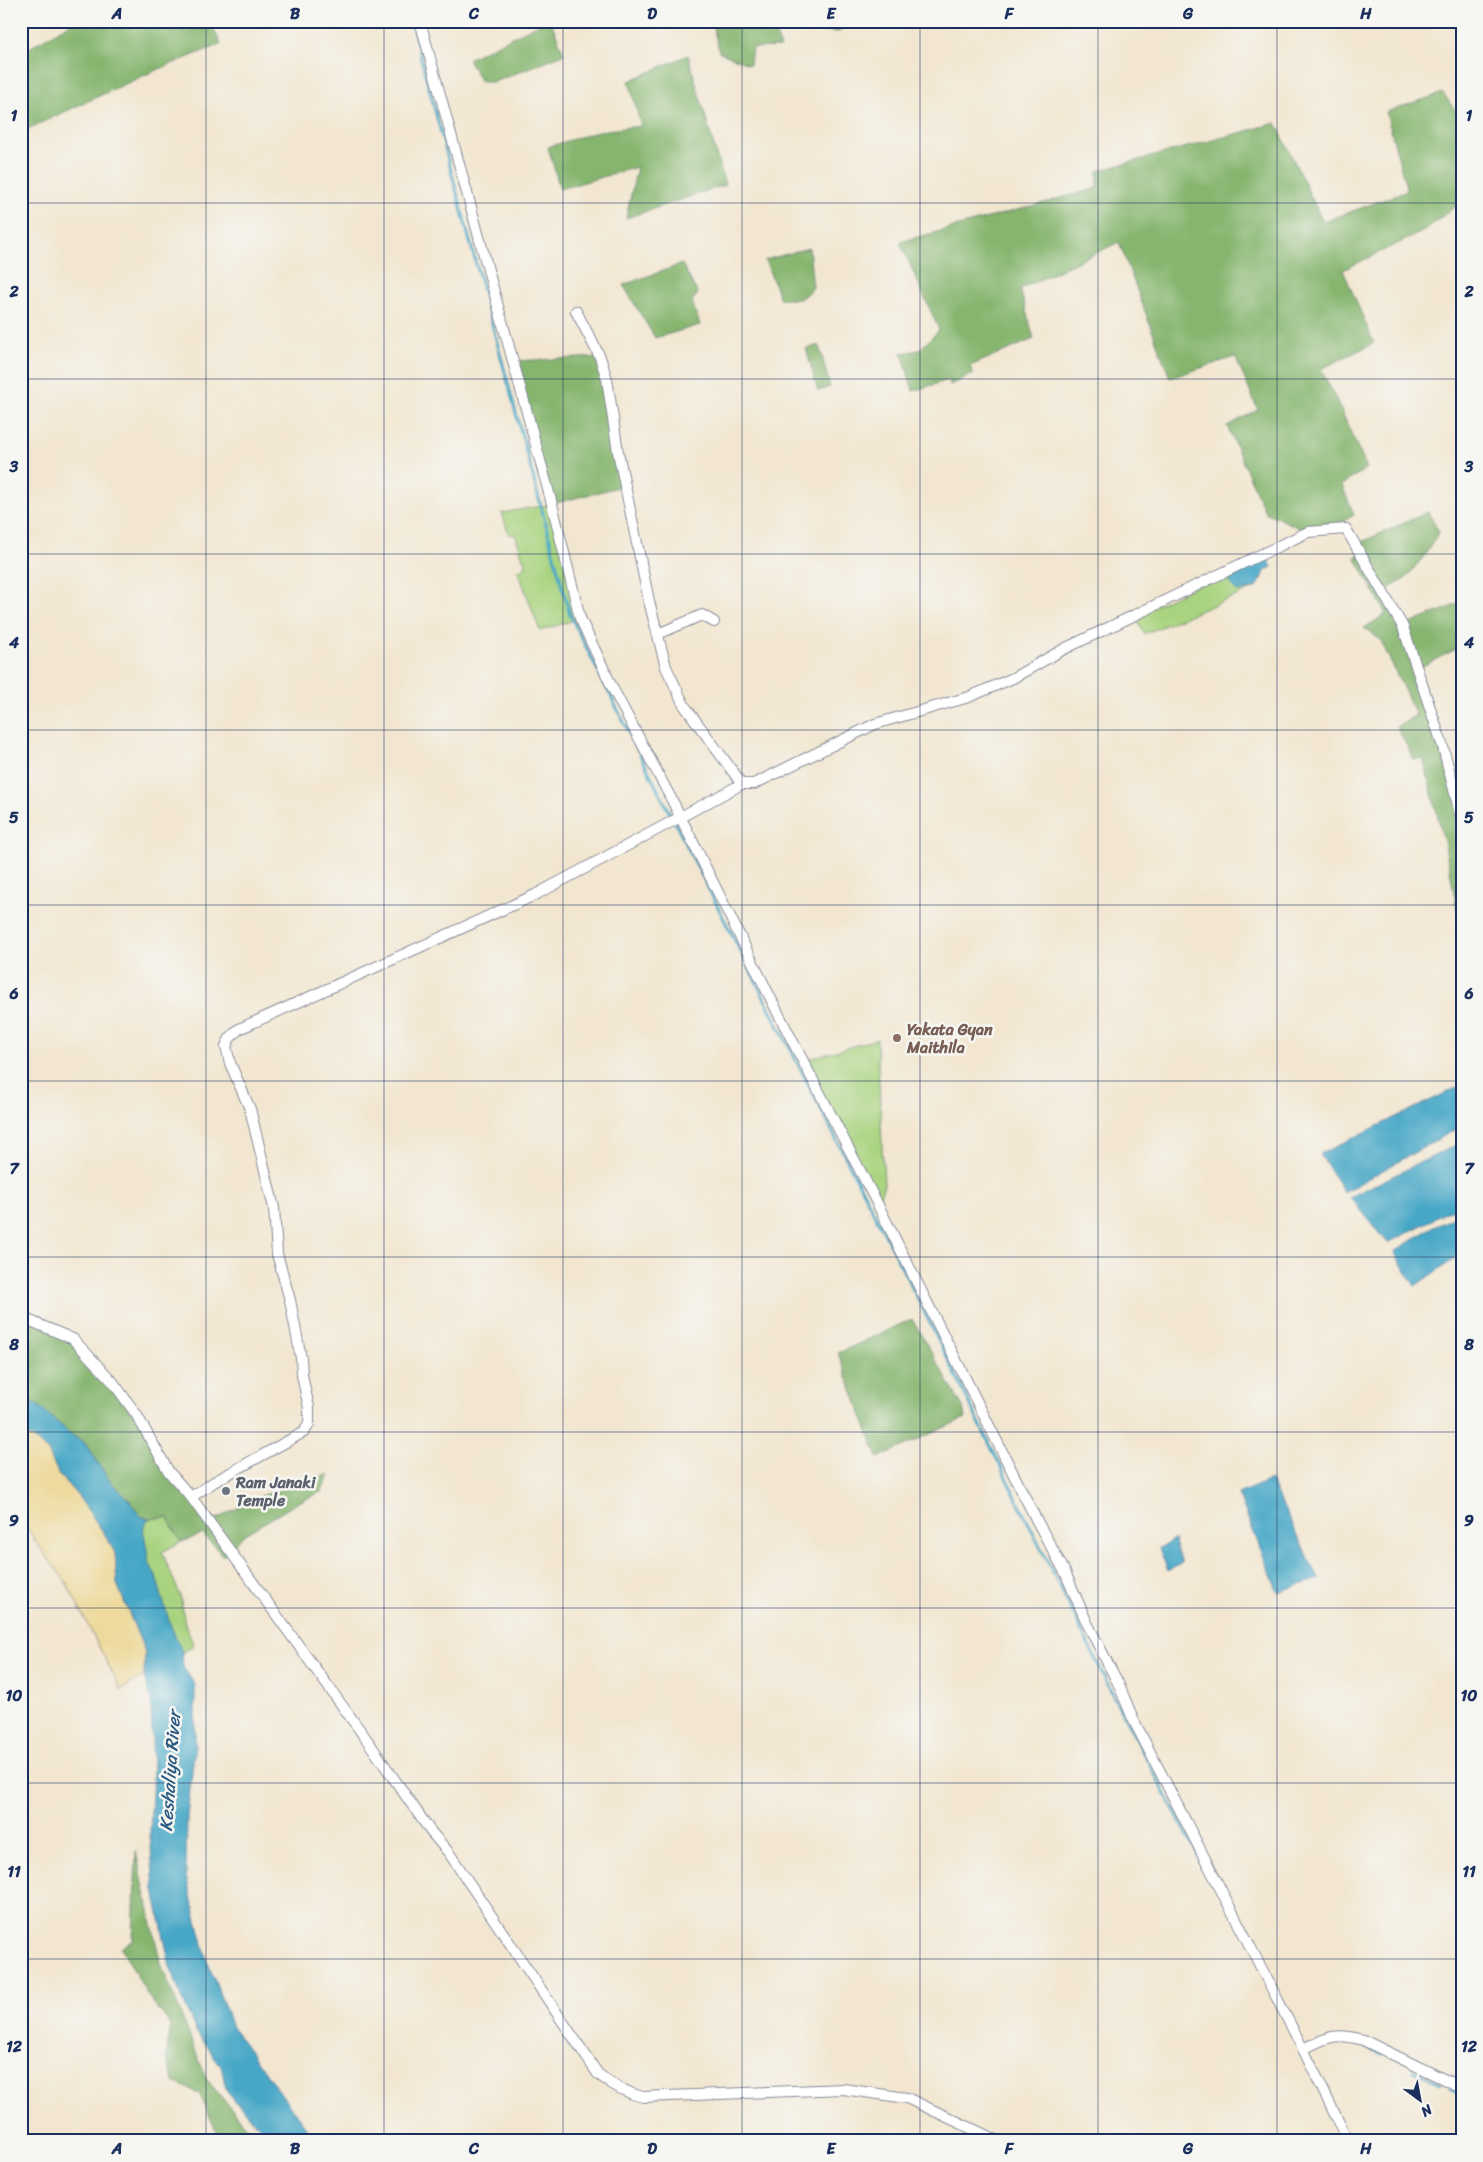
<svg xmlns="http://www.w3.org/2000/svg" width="1483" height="2162" font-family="Sriracha,sans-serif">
<rect width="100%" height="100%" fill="#f6f6f2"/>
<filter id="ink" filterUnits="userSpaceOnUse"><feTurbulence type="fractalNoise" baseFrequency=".02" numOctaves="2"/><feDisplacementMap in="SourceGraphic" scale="10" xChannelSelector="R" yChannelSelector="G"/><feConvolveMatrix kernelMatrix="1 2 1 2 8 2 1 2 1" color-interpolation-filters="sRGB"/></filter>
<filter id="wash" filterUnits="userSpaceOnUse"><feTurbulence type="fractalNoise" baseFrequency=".0096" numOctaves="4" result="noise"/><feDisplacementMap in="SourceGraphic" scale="20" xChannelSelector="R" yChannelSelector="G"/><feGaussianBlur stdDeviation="1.12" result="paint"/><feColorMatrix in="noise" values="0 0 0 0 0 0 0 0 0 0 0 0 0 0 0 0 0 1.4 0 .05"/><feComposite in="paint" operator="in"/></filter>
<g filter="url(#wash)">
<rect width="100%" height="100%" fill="#f2e6d0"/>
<path fill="#a9d37f" stroke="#62816e" d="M552,504L580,618L540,631L518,571L526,567L515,534L509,535L502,513Z
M1223,573L1231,578L1237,592L1255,588L1144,634L1135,615Z
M877,1039L884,1185L877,1203L802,1061Z
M168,1517L181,1542L162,1552L180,1595L185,1624L194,1646L182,1652L170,1624L156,1577L149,1562L143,1528L148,1519Z"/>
<path fill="#86b56e" stroke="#507266" d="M74,21H210L221,44L147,74L21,132V53Z
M545,21H551L564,54L494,82H481L468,59Z
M712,21H770L781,47L752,48L750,65L719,52Z
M788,21H853L838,32L807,30Z
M688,55L725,185L626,218L637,167L560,189L548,147L599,131L641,126L629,81Z
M1443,93L1462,120V201L1424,231L1343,270L1374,343L1321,369L1336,399L1367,468L1342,485L1354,515L1326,530L1308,532L1265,512L1227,426L1258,410L1235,357L1170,378L1119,242L1020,289L1034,339L970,366L973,374L950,385L949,380L913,391L902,353L919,350L939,330L900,242L1098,188V171L1276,123L1323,222L1407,191L1386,112Z
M809,248L813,288L800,299H780L765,260Z
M682,264L698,294L692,301L700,325L655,338L623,285Z
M819,345L830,387L818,391L806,349Z
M600,357L626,485L552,504L512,361Z
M1428,512L1439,532L1425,555L1405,579L1383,592L1403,627L1462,602V646L1417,669L1462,821V934L1445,846L1423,758L1414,760L1397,727L1416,715L1380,639L1364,628L1386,614L1355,557L1361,554L1355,545Z
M21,1317L73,1339L113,1382L191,1497L215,1520L258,1497L330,1474L321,1492L299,1502L245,1534L223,1556L203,1534L181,1542L167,1517L148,1519L140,1516L129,1500L110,1481L84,1442L73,1436L37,1405L25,1399L21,1395Z
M912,1319L963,1407L965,1418L878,1458L838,1353Z
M136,1851L160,1961L207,2080L259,2141H221L199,2093L174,2082L166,2057L171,2025L148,1996L121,1947L133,1941Z"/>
<path fill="#eeda9e" stroke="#84847e" d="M21,1430L47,1449L59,1475L78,1496L104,1533L115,1553L117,1584L145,1652L144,1676L121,1690L66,1582L35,1541L21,1516Z"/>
<path fill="#46a7c6" stroke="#306b92" d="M1268,559L1272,567L1265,571L1262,579L1255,588L1237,592L1230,583L1231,578L1223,573L1245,562L1252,565Z
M1462,1085V1126L1344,1192L1320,1154Z
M1462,1142V1204L1388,1243L1350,1197Z
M1462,1214V1253L1415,1286L1394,1252L1429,1229Z
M21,1395L25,1399L37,1405L73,1436L84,1442L110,1481L129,1500L140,1516L148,1519L143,1528L149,1562L156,1577L170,1624L182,1652L183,1667L195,1685V1746L187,1817L186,1876L207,1960L232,2027L316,2141H272L227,2092L221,2066L196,2032L171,1971L154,1890L150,1833L153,1775L151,1701L144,1676L145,1652L117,1584L115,1553L104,1533L78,1496L59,1475L47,1449L21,1430Z
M1270,1480L1319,1579L1278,1592L1238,1494Z
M1174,1540L1182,1563L1168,1571L1159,1548Z"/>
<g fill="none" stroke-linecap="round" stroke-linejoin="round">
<path stroke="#46a7c6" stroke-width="3" d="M411,21L570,615L672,818
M674,821L935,1333L1116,1701L1206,1870
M1358,2043L1382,2054
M1414,2071L1441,2083
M1451,2088L1462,2094"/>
</g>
</g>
<g filter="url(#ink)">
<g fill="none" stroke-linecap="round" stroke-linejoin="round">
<defs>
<path id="minor" d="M420,21L552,504L580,618L613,689L674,804L779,1015L877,1203L1038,1523L1065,1572L1087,1623L1118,1683L1134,1721L1303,2049C1327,2037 1336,2032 1363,2040L1462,2088
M576,311L600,357L607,379L618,452L649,601L666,667L684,705L742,784
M658,634L702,615L714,622
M21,1317L73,1339L113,1382L136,1414L169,1472L191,1497L367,1740L431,1832L449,1853L598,2074C612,2085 625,2093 643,2097L843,2089L907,2098L998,2141
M191,1497L214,1482L304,1432L309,1424V1408L302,1375L301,1358L290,1300L277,1254L274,1208L250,1109L230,1063L226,1046L230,1038L239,1029L535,895L742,784H754L875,724L969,697L1013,678L1064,649L1308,532L1346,529L1403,627L1443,747L1462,821
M1303,2049L1348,2141"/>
</defs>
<use href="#minor" stroke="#868a97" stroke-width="12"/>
<use href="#minor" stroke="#fff" stroke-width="10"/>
</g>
</g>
<path fill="none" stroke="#1b2f5e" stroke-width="1" stroke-opacity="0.55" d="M206,21V2141M384,21V2141M563,21V2141M742,21V2141M920,21V2141M1098,21V2141M1277,21V2141M21,203H1462M21,379H1462M21,554H1462M21,730H1462M21,905H1462M21,1081H1462M21,1257H1462M21,1432H1462M21,1608H1462M21,1783H1462M21,1959H1462"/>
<circle fill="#8d6e63" stroke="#f6f6f2" stroke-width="2" cx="897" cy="1038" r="5"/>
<circle fill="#6b7280" stroke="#f6f6f2" stroke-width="2" cx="226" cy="1491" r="5"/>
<g text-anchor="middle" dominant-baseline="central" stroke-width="5" stroke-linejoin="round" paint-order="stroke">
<g font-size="16" font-weight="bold" fill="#785e54" stroke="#f6f6f2" text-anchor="start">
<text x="907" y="1029">Yakata Gyan<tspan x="907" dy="18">Maithila</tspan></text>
</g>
<g font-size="16" font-weight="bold" fill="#5b616d" stroke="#f6f6f2" text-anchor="start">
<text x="236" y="1482">Ram Janaki<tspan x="236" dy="18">Temple</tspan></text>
</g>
<g font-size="18" font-style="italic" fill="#2a5982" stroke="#f6f6f2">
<text transform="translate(170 1771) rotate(-86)">Keshaliya River</text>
</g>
</g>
<rect width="1483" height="2162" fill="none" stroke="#f6f6f2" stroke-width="55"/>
<g transform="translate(1420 2100) rotate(148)" stroke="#f6f6f2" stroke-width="4" paint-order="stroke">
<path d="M0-4L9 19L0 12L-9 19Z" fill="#1b2f5e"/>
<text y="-8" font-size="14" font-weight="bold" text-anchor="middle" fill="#1b2f5e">N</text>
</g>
<rect x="28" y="28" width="1428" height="2106" fill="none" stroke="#1b2f5e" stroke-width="2"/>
<g font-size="16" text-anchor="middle" font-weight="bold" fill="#1b2f5e">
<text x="117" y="19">A</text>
<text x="295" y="19">B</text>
<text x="474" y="19">C</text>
<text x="652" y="19">D</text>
<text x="831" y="19">E</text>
<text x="1009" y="19">F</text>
<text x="1188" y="19">G</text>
<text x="1366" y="19">H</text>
<text x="14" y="121">1</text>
<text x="1469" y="121">1</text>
<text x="14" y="297">2</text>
<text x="1469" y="297">2</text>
<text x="14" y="472">3</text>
<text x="1469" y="472">3</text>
<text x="14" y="648">4</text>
<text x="1469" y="648">4</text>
<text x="14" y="823">5</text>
<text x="1469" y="823">5</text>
<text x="14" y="999">6</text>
<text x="1469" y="999">6</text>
<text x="14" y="1174">7</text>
<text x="1469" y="1174">7</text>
<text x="14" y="1350">8</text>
<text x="1469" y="1350">8</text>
<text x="14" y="1526">9</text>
<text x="1469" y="1526">9</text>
<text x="14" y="1701">10</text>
<text x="1469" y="1701">10</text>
<text x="14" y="1877">11</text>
<text x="1469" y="1877">11</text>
<text x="14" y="2052">12</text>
<text x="1469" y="2052">12</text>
<text x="117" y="2154">A</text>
<text x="295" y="2154">B</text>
<text x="474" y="2154">C</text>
<text x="652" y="2154">D</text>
<text x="831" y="2154">E</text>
<text x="1009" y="2154">F</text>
<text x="1188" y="2154">G</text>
<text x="1366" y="2154">H</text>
</g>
</svg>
